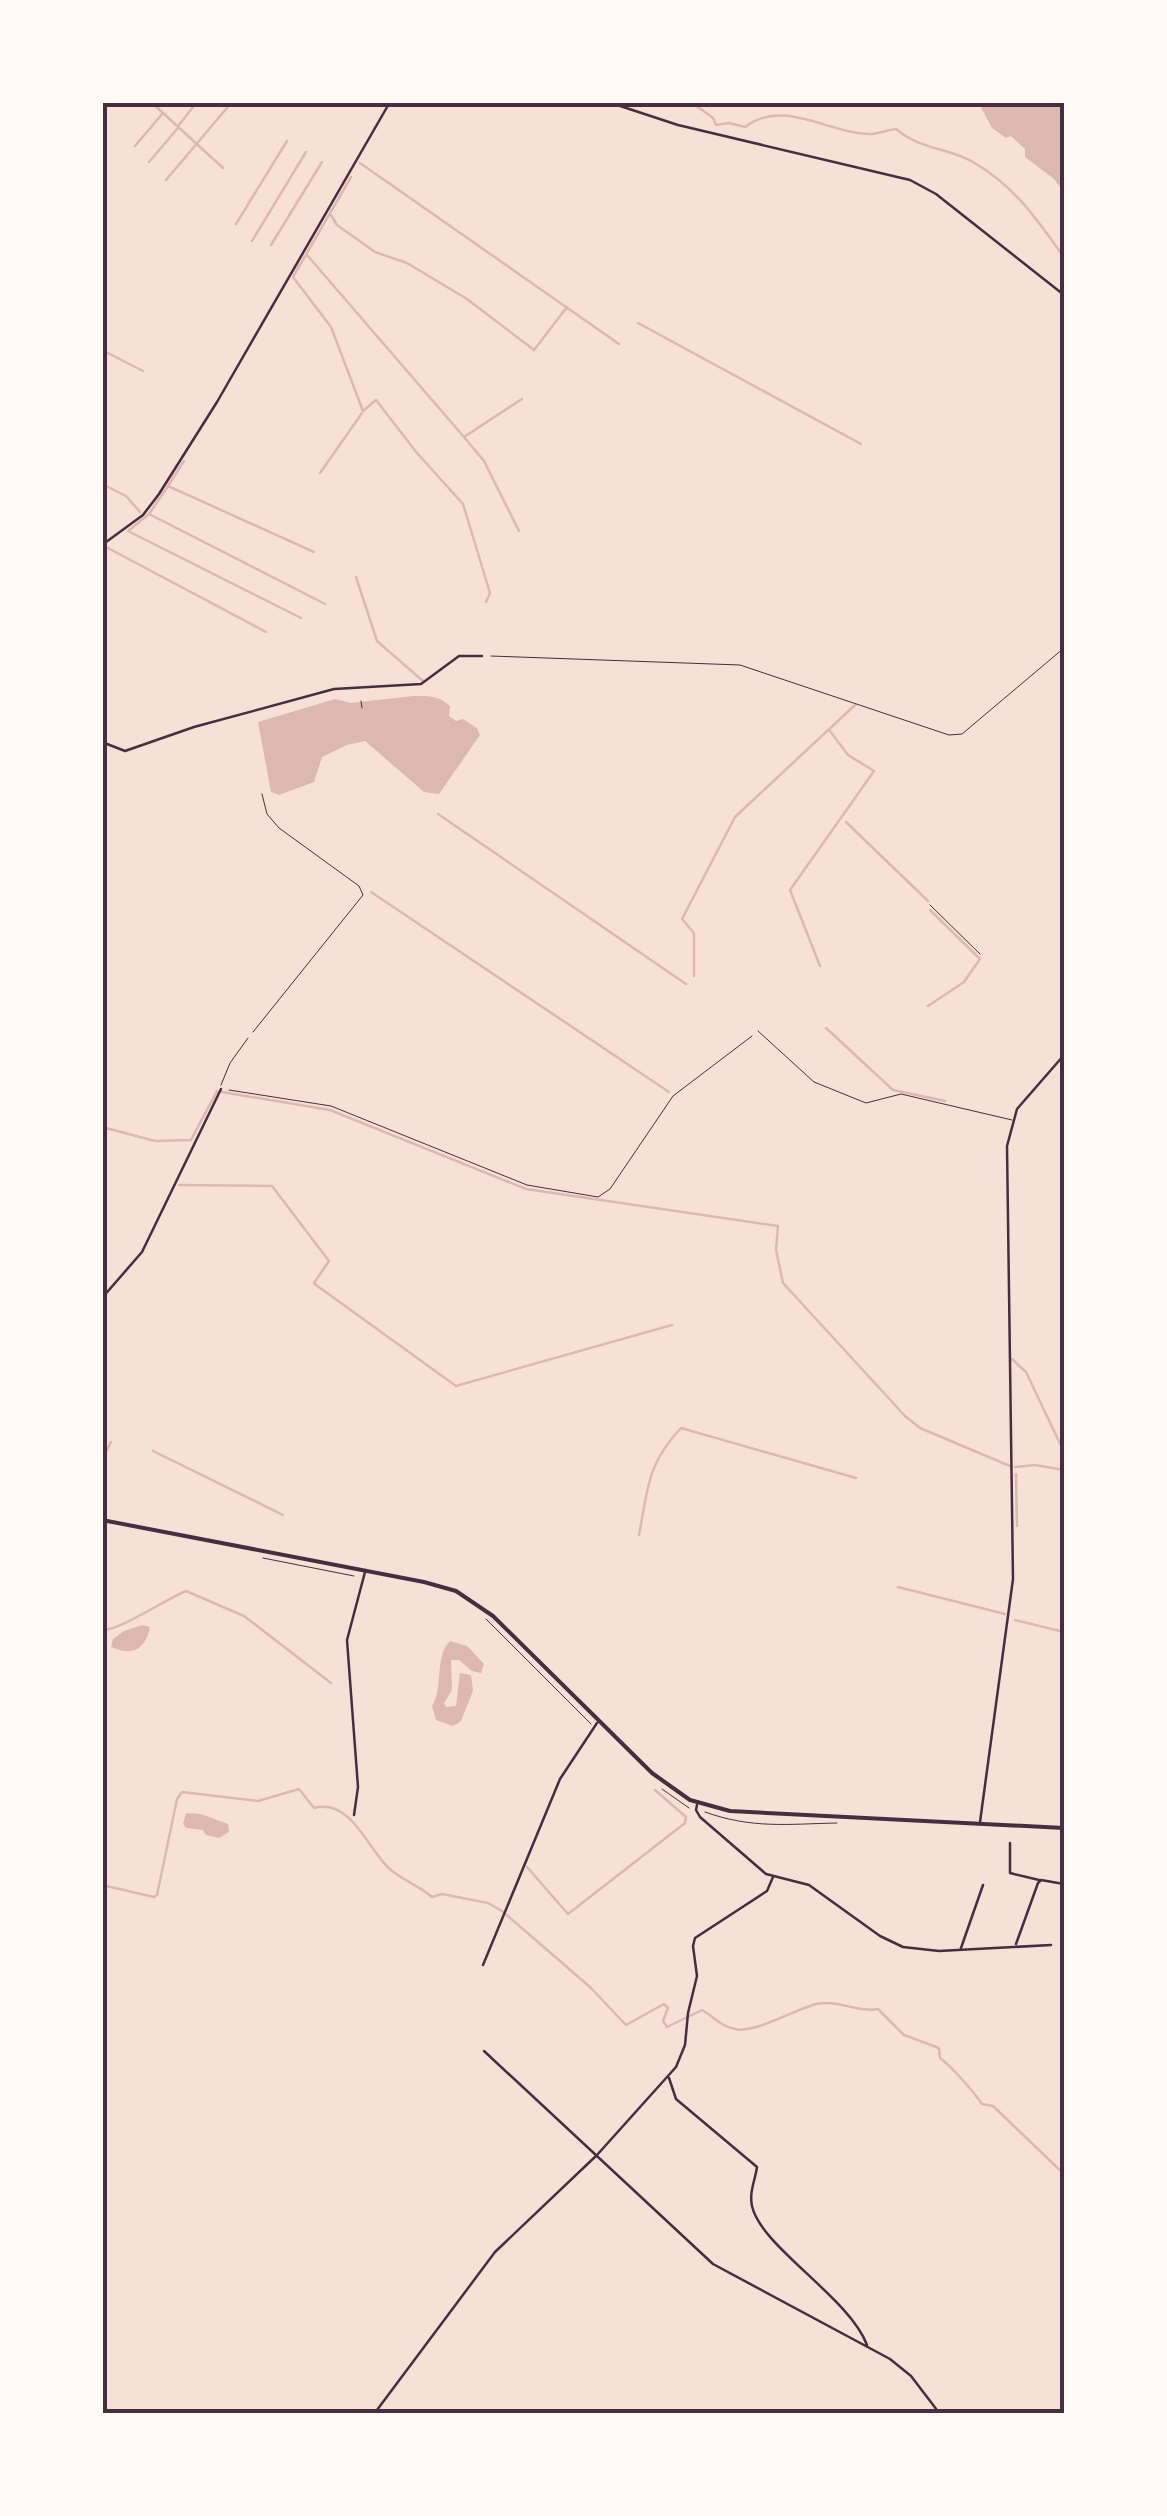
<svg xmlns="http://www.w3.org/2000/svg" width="1167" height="2516" font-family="Montserrat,sans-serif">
<rect width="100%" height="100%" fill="#f7e1d7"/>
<path fill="#dcb8b0" d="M978,102L1064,103V193L1054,179L1025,157V149L1011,136L1006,138L992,128Z
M413,696C428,696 438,695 450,706L449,716L456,721L463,719L477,728L480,735L439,794L424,792L365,741L347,745L322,757L314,782L279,795L271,792L258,722L335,699L351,703Z
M142,1625L150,1627C145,1651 132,1656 111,1647L113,1639L124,1631Z
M450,1641L467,1646L484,1664L481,1673L472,1671L459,1660H451L452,1690L444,1703L446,1707L456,1706L460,1673L471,1675L473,1691L461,1721L453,1726L436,1720L432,1706C444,1687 434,1657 450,1641Z
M186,1813L201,1814L228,1824L229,1832L219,1838L206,1835L203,1830L186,1828L183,1824Z"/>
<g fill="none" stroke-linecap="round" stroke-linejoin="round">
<path stroke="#dcb8b0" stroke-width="2.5" d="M151,102L223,168
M691,102L713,118L716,125L729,123L745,127C783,97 831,135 872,134C879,133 888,130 896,129C923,151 947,147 973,162C1016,187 1036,219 1064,257
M179,125L197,102
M135,146L163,113
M149,162L177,129
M360,163L619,344
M351,177L293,277L331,327L363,411L376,400L417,453L463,504L490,593L486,602
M166,180L232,102
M331,215L337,225L375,252L407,263L467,299L534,350L567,307
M236,224L287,141
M252,241L306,152
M271,245L322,162
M307,255L464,437
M638,323L861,444
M102,350L143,371
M184,461L168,486L314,552
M320,473L362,413
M102,484L126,496L140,512
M168,486L149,514L128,531L301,618
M149,514L325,604
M519,531L484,461L464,437L522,399
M102,549L106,547L266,632
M356,577L377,641L423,681
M438,814L686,984
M846,822L928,901
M371,892L669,1092
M820,966L790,890L874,771L848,755L830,731
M694,976V933L682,919L735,817L855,705
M928,1006L964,982L980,959L930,910
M826,1028L893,1090L945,1101
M222,1092L330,1110L526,1189L778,1226L776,1250L783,1283L905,1416L920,1428L1010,1466
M102,1127L155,1141L191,1140L217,1091
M179,1185L272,1186L329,1261L314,1283L316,1285L456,1386L672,1325
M1012,1359L1026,1372L1064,1452
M153,1451L283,1515
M102,1460L111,1442
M1015,1467L1035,1465L1064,1470
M1016,1474L1017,1526
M639,1535C648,1488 647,1464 681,1428L856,1478
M898,1587L1005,1614
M1015,1620L1064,1632
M102,1630C119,1631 166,1599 186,1591L244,1616L331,1683
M527,1867L568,1914L685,1823L686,1817L655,1790
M102,1885L154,1897L157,1895L177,1799L182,1792L258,1801L299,1789L314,1808C352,1798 368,1851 391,1870C404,1881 420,1886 432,1897L442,1894L488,1903L502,1911L590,1987L626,2025L664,2004L668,2008L663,2021L667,2027L702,2010C713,2016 720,2026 735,2029C754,2034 796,2009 816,2004C836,1999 859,2013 878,2009L904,2035L939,2048L940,2058C951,2066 974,2092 982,2104L993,2106L1064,2174"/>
<path stroke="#4a2c40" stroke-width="1" d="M491,656L740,665L949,735L962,734L1064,648
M361,701L362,708
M253,1032L363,895L359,886L279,828L267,814L262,794
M229,1090L331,1106L527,1185L598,1197L610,1189L673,1096L752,1036
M263,1558L354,1576
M486,1619L591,1724
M662,1789L689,1808
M705,1812C752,1829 788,1824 837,1823"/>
<path stroke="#4a2c40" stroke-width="1" d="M930,905L980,954
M758,1031L814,1082L866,1103L901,1094L1012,1120
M221,1085L230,1063L248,1038"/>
<path stroke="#4a2c40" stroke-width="2.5" d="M608,102L678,125L910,180L936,194L1064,295
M102,742L125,751L194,727L334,689L421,684L459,656H482
M102,1298L142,1252L221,1089
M697,1805L696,1810L700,1817L766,1874L809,1885L880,1936L903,1947L939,1951L1051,1945
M354,1815L358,1787L347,1640L365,1572
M980,1822L1013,1579L1007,1146L1017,1109L1064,1055
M1010,1843V1873L1039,1880
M1016,1944L1038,1883L1041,1880L1064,1884
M961,1948L983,1885
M483,1965L560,1779L597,1723
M484,2051L713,2264L890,2359L911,2376L940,2414
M669,2078L676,2099L757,2167C755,2181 749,2192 752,2206C761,2247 849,2297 867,2345
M374,2414L495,2252L597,2155L676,2067L685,2045L688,2013L697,1976L693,1946L695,1938L767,1891L773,1877"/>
<path stroke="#4a2c40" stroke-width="2.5" d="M102,545L143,515L159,494L217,402L390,102"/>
<path stroke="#4a2c40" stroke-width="4" d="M102,1520L424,1582L456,1591L493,1616L652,1773L690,1800L730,1811L1064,1828"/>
</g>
<rect width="1167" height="2516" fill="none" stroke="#fffaf5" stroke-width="210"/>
<rect x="105" y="105" width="957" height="2306" fill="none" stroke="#4a2c40" stroke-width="4"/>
</svg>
